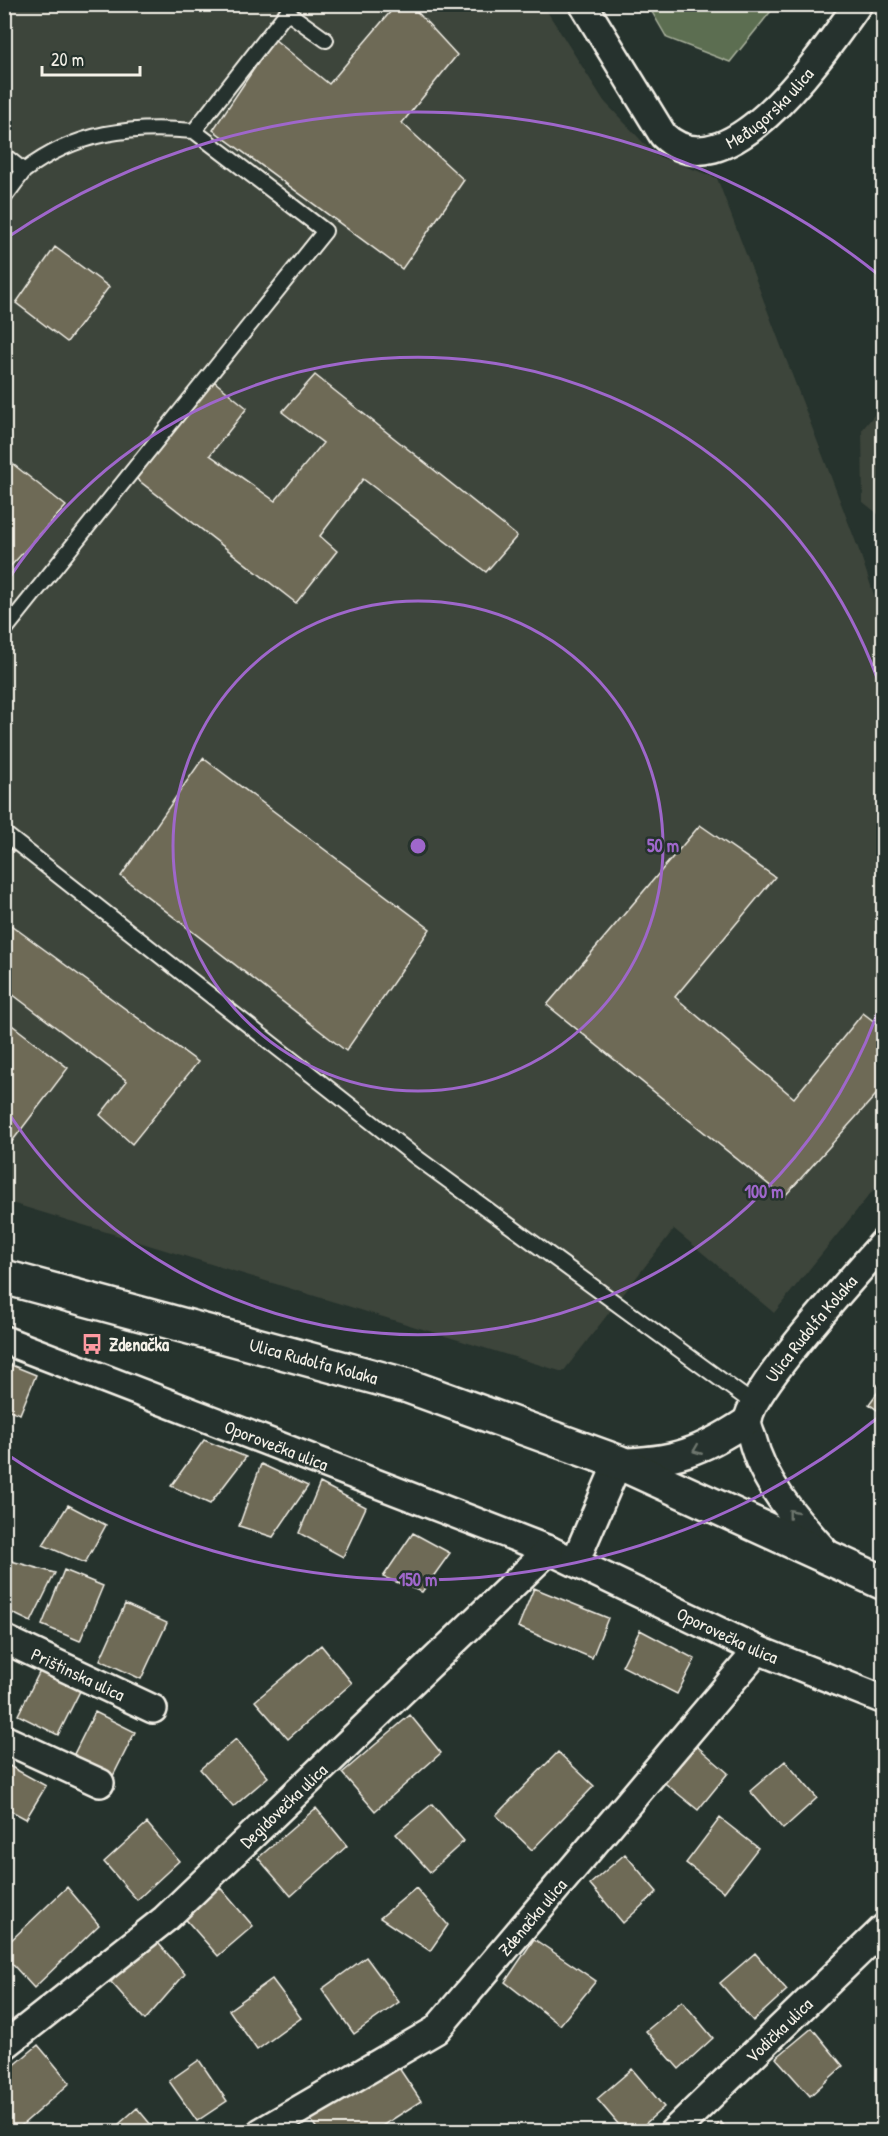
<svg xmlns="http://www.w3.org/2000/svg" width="888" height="2136" font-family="'Patrick Hand',sans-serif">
<rect width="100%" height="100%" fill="#26332d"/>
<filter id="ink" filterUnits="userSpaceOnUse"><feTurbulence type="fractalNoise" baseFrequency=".0167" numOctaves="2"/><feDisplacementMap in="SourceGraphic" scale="12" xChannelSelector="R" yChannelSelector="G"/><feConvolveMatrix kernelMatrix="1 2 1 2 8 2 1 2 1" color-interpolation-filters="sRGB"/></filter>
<g filter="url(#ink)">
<path fill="#3c443a" d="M5,5H543L604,101L655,155L717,178L860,553L883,622V1178L774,1313L674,1229L563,1372L5,1201Z
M883,404V518L863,502L862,430Z"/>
<path fill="#5c6e51" stroke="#a8b09c" stroke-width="1.5" d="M648,5H776L730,62L667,38Z"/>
<path fill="#6e6a57" stroke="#f4f1e8" stroke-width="1.5" d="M397,4H410L457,55L402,123L464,180L402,269L213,130L274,39L329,84Z
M55,247L109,287L67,342L16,303Z
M315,375L517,536L486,572L363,479L320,536L337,551L296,603L133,476L210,378L247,408L210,455L275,501L323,443L282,412Z
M4,457L66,506L9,568L4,564Z
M203,758L430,929L346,1051L121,876Z
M700,825L775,877L675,997L794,1098L863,1013L884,1029V1086L784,1197L547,1005Z
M4,920L198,1062L132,1144L100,1115L127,1081L4,988Z
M4,1019L68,1068L4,1152Z
M4,1362L36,1375L20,1414L4,1408Z
M884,1378V1415L869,1404L880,1389L877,1386Z
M204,1440L246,1457L210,1504L171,1486Z
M261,1464L308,1486L273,1537L239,1526Z
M320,1483L366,1507L343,1557L299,1533Z
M68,1505L106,1525L85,1563L43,1545Z
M413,1533L450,1553L422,1592L383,1577Z
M4,1559L55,1573L31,1622L4,1609Z
M64,1570L103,1586L80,1641L42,1625Z
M534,1588L608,1618L592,1658L518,1627Z
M125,1604L167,1623L141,1679L100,1660Z
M640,1630L695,1659L677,1694L622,1666Z
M321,1645L352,1683L288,1739L255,1701Z
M40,1671L80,1691L58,1735L18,1715Z
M95,1712L135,1732L113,1776L73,1756Z
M410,1715L441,1753L375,1811L342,1773Z
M236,1739L268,1777L233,1807L200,1769Z
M692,1742L728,1773L698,1810L661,1780Z
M558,1752L594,1786L532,1850L496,1815Z
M785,1761L817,1798L783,1829L750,1791Z
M4,1763L46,1786L26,1819L4,1807Z
M432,1804L464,1841L430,1872L396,1834Z
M316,1808L347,1846L291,1896L258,1858Z
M720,1818L758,1848L724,1892L686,1863Z
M147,1823L179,1861L137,1900L104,1862Z
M625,1854L657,1892L623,1923L590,1884Z
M217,1884L253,1926L218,1956L181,1914Z
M67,1887L99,1925L34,1988L4,1955V1947Z
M416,1888L448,1925L430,1951L380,1918Z
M153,1937L185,1974L145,2020L111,1982Z
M534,1939L596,1981L560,2025L505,1982Z
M755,1953L787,1990L753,2021L720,1983Z
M366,1957L399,2002L354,2034L322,1989Z
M272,1979L301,2018L257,2050L229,2010Z
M682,2001L713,2038L679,2069L646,2031Z
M812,2028L843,2066L810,2096L776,2058Z
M38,2045L70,2083L14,2132H4V2074Z
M199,2060L227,2101L197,2121L169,2081Z
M395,2062L421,2101L373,2132H319L309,2117Z
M632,2069L664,2107L636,2132H625L597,2099Z
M137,2108L157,2132H110Z
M721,2122L729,2132H709Z"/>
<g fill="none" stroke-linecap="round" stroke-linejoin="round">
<defs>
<path id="service" d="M4,155L24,171L4,198
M24,171C75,132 132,125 194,131
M4,631L325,231L194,131L287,12L326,40
M4,833L416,1157L754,1404"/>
<g id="minor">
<path id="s1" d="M583,4L663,135C727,198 826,49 858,4"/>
<path id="s2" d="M4,1340L549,1550L758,1650L884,1700"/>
<path id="s3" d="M829,1556C798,1521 763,1484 752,1438C750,1433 747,1425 748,1420C752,1387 857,1273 884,1242"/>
<path d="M575,1562L618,1462C673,1462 702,1451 747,1421"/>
<path id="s4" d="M4,1639L153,1709"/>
<path d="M4,1739L100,1783"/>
<path id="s5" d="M4,2046L165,1919L549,1550"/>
<path id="s6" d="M261,2132L436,2030L758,1650"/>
<path id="s7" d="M673,2132L884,1928"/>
</g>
<g id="secondary">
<path id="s8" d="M4,1277L408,1386L618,1462L884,1583"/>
</g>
</defs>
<use href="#service" stroke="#f4f1e8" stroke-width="18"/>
<use href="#minor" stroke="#f4f1e8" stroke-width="32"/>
<use href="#secondary" stroke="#f4f1e8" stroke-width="38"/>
<use href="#service" stroke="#26332d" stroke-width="14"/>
<use href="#minor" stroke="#26332d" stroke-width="27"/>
<use href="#secondary" stroke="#26332d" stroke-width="33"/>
</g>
<defs><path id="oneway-chevron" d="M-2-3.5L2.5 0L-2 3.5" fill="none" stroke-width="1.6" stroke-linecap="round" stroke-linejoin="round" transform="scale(1.5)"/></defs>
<g stroke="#6e766e">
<use href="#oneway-chevron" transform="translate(697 1450) rotate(158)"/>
<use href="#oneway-chevron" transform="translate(792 1513) rotate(-129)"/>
</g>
</g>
<g fill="none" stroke="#9f67cb" stroke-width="3">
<circle cx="418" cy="846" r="245"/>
<path d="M883 997A489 489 0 0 1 6 1109M6 583A489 489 0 0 1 883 695"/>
<path d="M880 1416A734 734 0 0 1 8 1455M8 237A734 734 0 0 1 880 276"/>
</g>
<defs>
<symbol id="bus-bare" viewBox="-9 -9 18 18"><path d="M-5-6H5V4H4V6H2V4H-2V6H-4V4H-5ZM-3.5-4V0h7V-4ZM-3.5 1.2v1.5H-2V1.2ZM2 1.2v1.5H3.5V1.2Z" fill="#ff9aa2" stroke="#26332d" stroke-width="2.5" paint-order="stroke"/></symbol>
</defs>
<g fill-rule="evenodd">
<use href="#bus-bare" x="77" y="1329" width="30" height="30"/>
</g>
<g text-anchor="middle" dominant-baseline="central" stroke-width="5" stroke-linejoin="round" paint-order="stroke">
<g font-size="18" fill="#f4f1e8" stroke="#26332d">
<text stroke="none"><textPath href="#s1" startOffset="278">Međugorska ulica</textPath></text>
<text stroke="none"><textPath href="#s3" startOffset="273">Ulica Rudolfa Kolaka</textPath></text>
<text stroke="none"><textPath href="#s8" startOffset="321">Ulica Rudolfa Kolaka</textPath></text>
<text stroke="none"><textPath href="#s2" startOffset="292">Oporovečka ulica</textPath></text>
<text stroke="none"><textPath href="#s2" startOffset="782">Oporovečka ulica</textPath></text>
<text stroke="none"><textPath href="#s4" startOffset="82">Prištinska ulica</textPath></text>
<text stroke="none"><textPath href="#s5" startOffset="369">Degidovečka ulica</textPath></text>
<text stroke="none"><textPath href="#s6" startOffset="351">Zdenačka ulica</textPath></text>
<text stroke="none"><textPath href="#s7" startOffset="147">Vodička ulica</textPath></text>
</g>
<g font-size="18" font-weight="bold" fill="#f4f1e8" stroke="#26332d" text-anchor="start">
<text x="109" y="1344">Zdenačka</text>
</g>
</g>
<circle cx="418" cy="846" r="9" fill="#9f67cb" stroke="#26332d" stroke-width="3"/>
<g font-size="18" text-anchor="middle" font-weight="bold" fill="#9f67cb" stroke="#26332d" stroke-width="5" stroke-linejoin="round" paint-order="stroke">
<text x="663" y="852">50 m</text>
<text x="764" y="1198">100 m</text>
<text x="418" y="1586">150 m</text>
</g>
<rect width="888" height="2136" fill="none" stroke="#26332d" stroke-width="24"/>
<rect x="12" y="12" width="864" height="2112" fill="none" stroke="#f4f1e8" stroke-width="2" filter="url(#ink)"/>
<path d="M42 66v9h98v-9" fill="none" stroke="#f4f1e8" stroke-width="3"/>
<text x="51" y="66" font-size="18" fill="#f4f1e8" stroke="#26332d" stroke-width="4.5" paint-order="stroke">20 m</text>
</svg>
